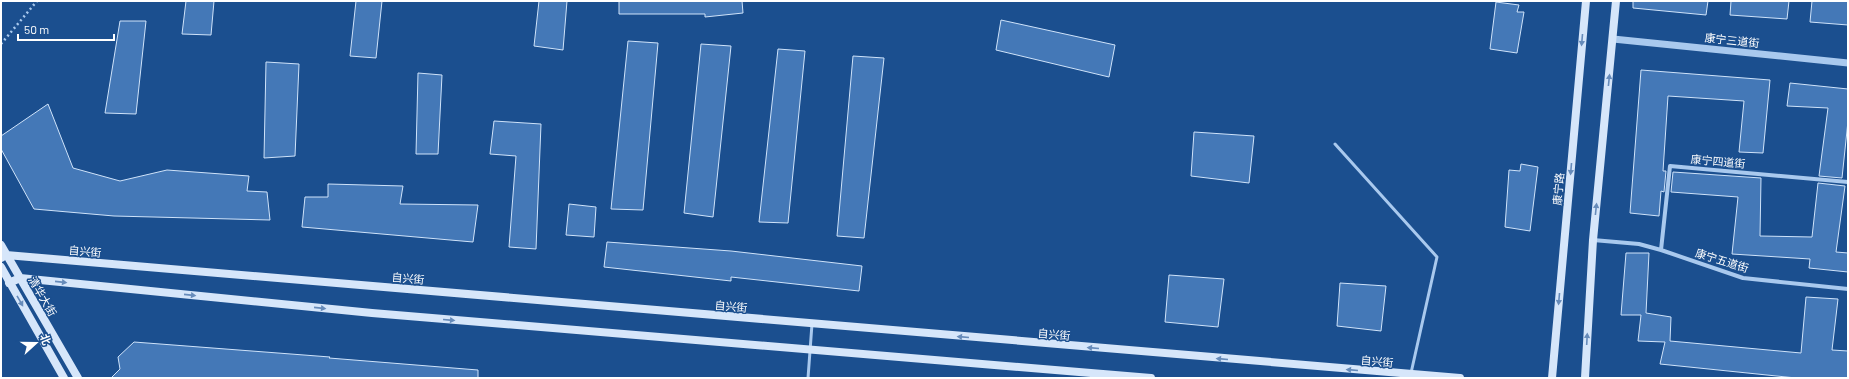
<svg xmlns="http://www.w3.org/2000/svg" width="1849" height="379" font-family="Barlow,'Noto Sans SC',sans-serif">
<rect width="100%" height="100%" fill="#1b4f8f"/>
<path fill="#4478b7" stroke="#cfe3fa" d="M186,1H214L211,35L182,34Z
M356,1H382L376,58L350,56Z
M539,1H567L563,50L534,46Z
M619,1H742L743,13L705,17V14H619Z
M1633,1H1708L1706,15L1633,8Z
M1731,1H1789L1787,19L1730,15Z
M1812,1H1848V25L1810,22Z
M1496,2L1519,5L1517,12H1524L1517,53L1490,49Z
M1001,20L1115,45L1109,77L996,50Z
M120,21H146L136,114L105,113Z
M628,41L658,43L643,210L611,209Z
M701,44L731,46L713,217L684,213Z
M778,49L805,51L788,223L759,222Z
M853,56L884,58L864,238L837,236Z
M266,62L299,64L295,156L264,158Z
M1641,70L1770,80L1763,153L1739,152L1744,101L1668,96L1663,171H1666L1664,192L1661,191L1659,216L1630,213Z
M418,73L442,75L438,154H416Z
M1790,83L1848,89V121L1842,178L1819,176L1828,108L1787,106Z
M48,104L73,168L120,181L167,170L249,176L247,191L267,192L270,220L114,216L34,209L1,149V136Z
M494,121L541,124L536,249L509,247L516,156L490,154Z
M1194,132L1254,136L1249,183L1191,176Z
M1521,164L1538,167L1530,231L1505,227L1509,170L1520,171Z
M1673,172L1761,178L1760,236L1812,237L1818,183L1845,186L1836,252L1848,253V272L1809,268L1810,259L1732,254L1738,197L1671,192Z
M328,184L403,186L400,204L478,205L473,242L302,227L305,197H328Z
M569,204L596,207L594,237L566,235Z
M607,242L731,251L862,266L859,291L731,277V281L604,267Z
M1626,253H1649L1646,313L1671,317L1670,341L1801,353L1806,297L1838,299L1832,350L1848,351V378H1796L1660,364L1665,342L1638,341L1641,315H1621Z
M1169,275L1224,279L1218,327L1165,322Z
M1340,283L1386,286L1381,331L1337,326Z
M134,342L330,357L329,358L478,370V378H111L120,369L118,357Z"/>
<g fill="none" stroke-linecap="round" stroke-linejoin="round">
<path stroke="#a9c9ee" stroke-width="2.5" stroke-dasharray="2 3" stroke-linecap="butt" d="M1,44L37,1"/>
<path stroke="#a9c9ee" stroke-width="3" d="M1335,144L1437,257L1411,373
M808,378L812,324"/>
<path stroke="#a9c9ee" stroke-width="4" d="M1593,240L1639,244L1661,250L1743,278L1848,289
M1661,250L1670,166L1848,182"/>
<path stroke="#a9c9ee" stroke-width="7" d="M1613,39L1848,63"/>
<path stroke="#d6e6fa" stroke-width="8" d="M1,245L78,378
M1,258L6,255L1460,378
M1,267L64,378
M9,283L20,278L372,313L1151,378
M1552,378L1586,1
M1585,378L1593,240L1616,1"/>
</g>
<defs><path id="oneway-solid" d="M-6-.8H1V-3.2L6.5 0L1 3.2V.8H-6Z"/></defs>
<g fill="#668bba">
<use href="#oneway-solid" transform="translate(1582 40) rotate(95)"/>
<use href="#oneway-solid" transform="translate(1609 80) rotate(-84)"/>
<use href="#oneway-solid" transform="translate(1571 169) rotate(95)"/>
<use href="#oneway-solid" transform="translate(1596 209) rotate(-84)"/>
<use href="#oneway-solid" transform="translate(61 282) rotate(6)"/>
<use href="#oneway-solid" transform="translate(190 295) rotate(6)"/>
<use href="#oneway-solid" transform="translate(1559 299) rotate(95)"/>
<use href="#oneway-solid" transform="translate(20 301) rotate(60)"/>
<use href="#oneway-solid" transform="translate(320 308) rotate(6)"/>
<use href="#oneway-solid" transform="translate(449 320) rotate(5)"/>
<use href="#oneway-solid" transform="translate(963 337) rotate(-175)"/>
<use href="#oneway-solid" transform="translate(1587 339) rotate(-87)"/>
<use href="#oneway-solid" transform="translate(1093 348) rotate(-175)"/>
<use href="#oneway-solid" transform="translate(1222 359) rotate(-175)"/>
<use href="#oneway-solid" transform="translate(1352 370) rotate(-175)"/>
</g>
<g text-anchor="middle" dominant-baseline="central" stroke-width="3" stroke-linejoin="round" paint-order="stroke">
<g font-size="11" fill="#fff" stroke="#1b4f8f">
<text transform="translate(1732 40) rotate(6)">康宁三道街</text>
<text transform="translate(1718 161) rotate(5)">康宁四道街</text>
<text transform="translate(1558 189) rotate(-85)">康宁路</text>
<text transform="translate(85 251) rotate(5)">自兴街</text>
<text transform="translate(1722 260) rotate(17)">康宁五道街</text>
<text transform="translate(408 278) rotate(5)">自兴街</text>
<text transform="translate(43 296) rotate(60)">清华大街</text>
<text transform="translate(731 306) rotate(5)">自兴街</text>
<text transform="translate(1054 334) rotate(5)">自兴街</text>
<text transform="translate(1377 361) rotate(5)">自兴街</text>
</g>
</g>
<rect width="1849" height="379" fill="none" stroke="#ffffff" stroke-width="4"/>
<g transform="translate(36 343) rotate(69)" stroke="#1b4f8f" stroke-width="3" paint-order="stroke">
<path d="M0-3L7 15L0 10L-7 15Z" fill="#ffffff"/>
<text y="-6" font-size="11" font-weight="bold" text-anchor="middle" fill="#ffffff">北</text>
</g>
<path d="M18 34v6h96v-6" fill="none" stroke="#ffffff" stroke-width="2"/>
<text x="24" y="34" font-size="12" fill="#ffffff" stroke="#1b4f8f" stroke-width="3" paint-order="stroke">50 m</text>
</svg>
